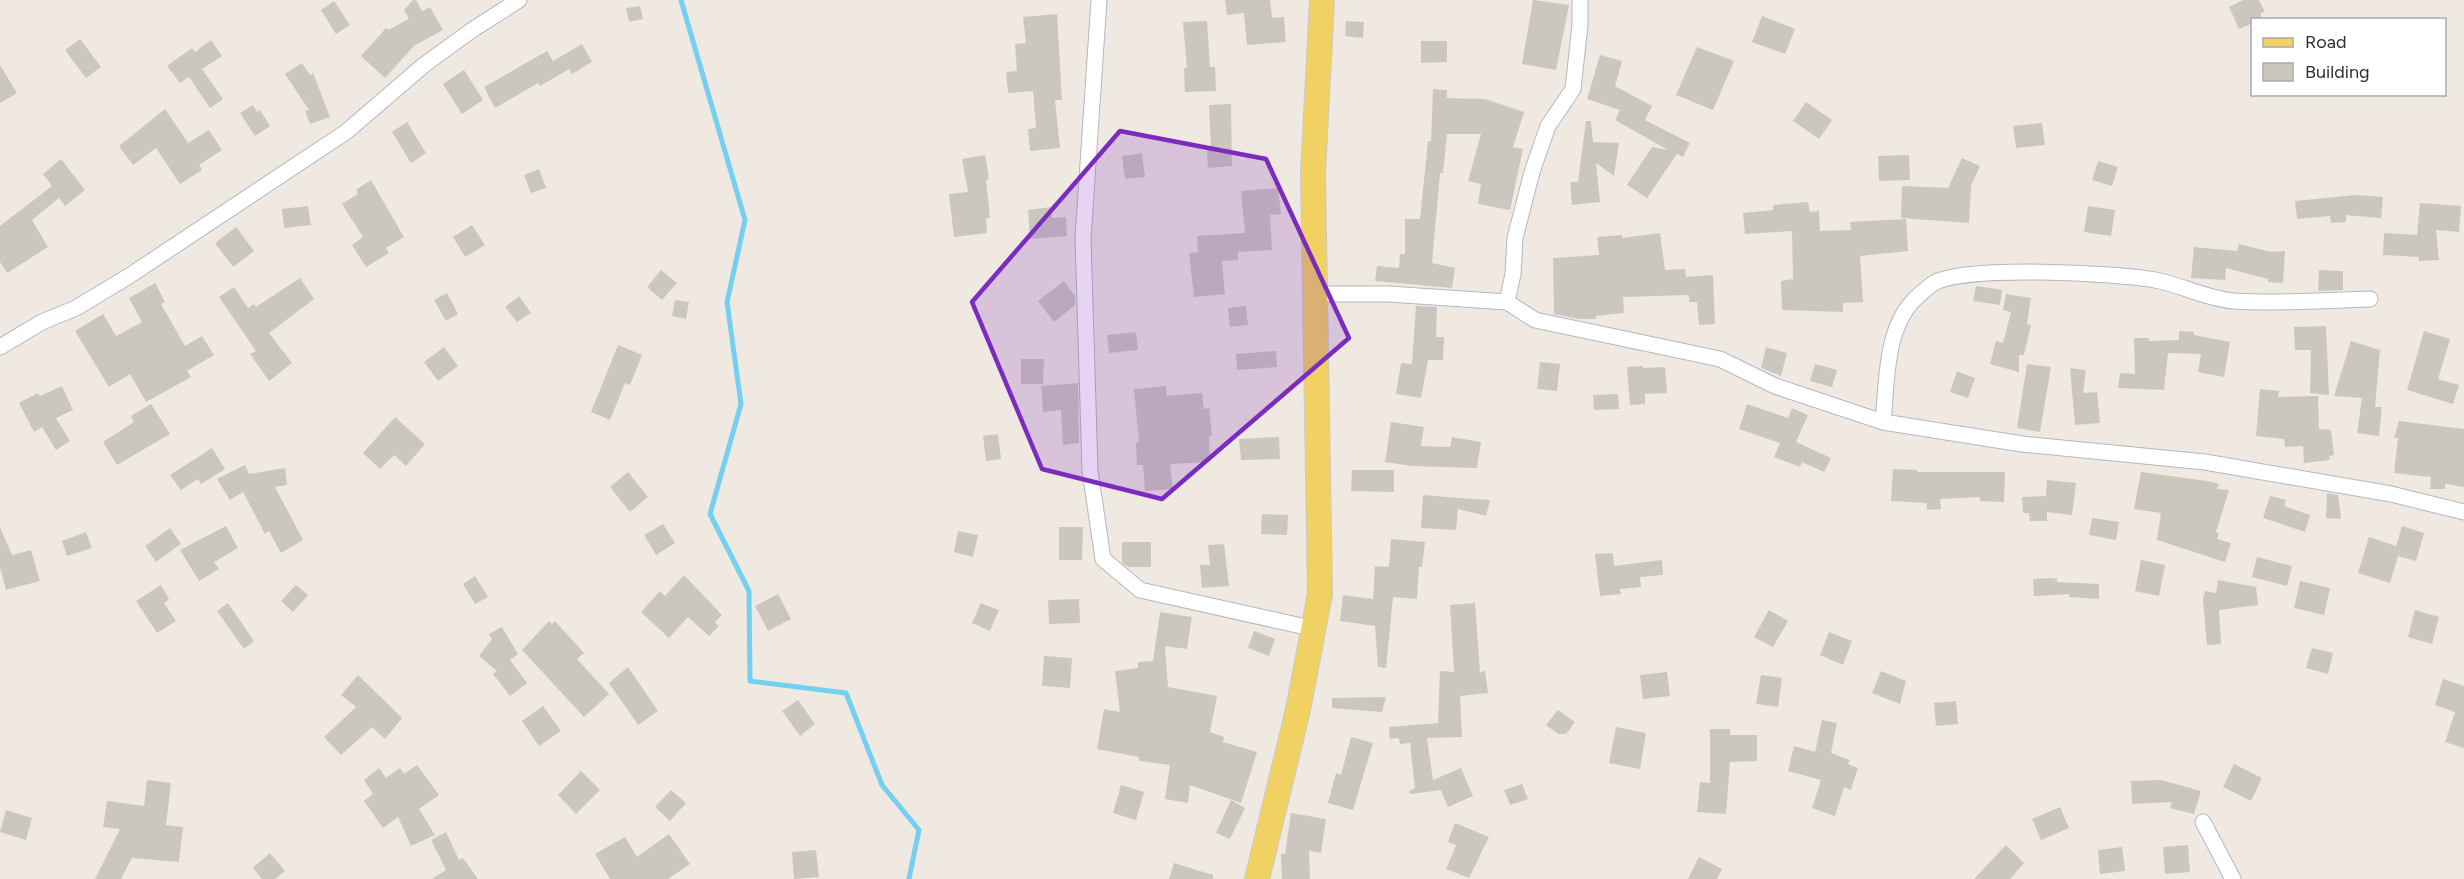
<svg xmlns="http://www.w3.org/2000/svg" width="2464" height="879" font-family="Figtree,sans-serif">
<rect width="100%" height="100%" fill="#efe9e1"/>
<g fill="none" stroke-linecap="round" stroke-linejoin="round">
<path stroke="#75cff0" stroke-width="5" d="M681,0L745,220L727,302L741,404L710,514L749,591L750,681L846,693L882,785L919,830L909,879"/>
</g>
<path fill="#cbc7bf" d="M413,0H416L422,11L430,7L443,30L414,46L385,78L361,56L386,28L388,30L409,19L404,10Z
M1225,0H1270L1272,18L1284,17L1286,42L1247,45L1244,13L1227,15Z
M1533,0L1569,5L1556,70L1522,64Z
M2243,0H2259L2265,12L2261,13V20H2253V23L2239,29L2229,7Z
M334,1L350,25L336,34L321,10Z
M640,6L643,19L629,22L626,8Z
M1057,14L1062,100H1055L1060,148L1030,151L1028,129L1036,128L1033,91L1008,93L1006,72L1017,71L1015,44L1026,43L1023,17Z
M1762,16L1795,29L1785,54L1752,42Z
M1207,21L1210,67H1215L1216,91L1185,92L1184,68H1187L1183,22Z
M1346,21L1364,22L1363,38L1345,36Z
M80,39L101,67L86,78L65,50Z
M211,40L222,56L202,69L223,99L210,108L189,77L180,83L167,66L192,48L195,52Z
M1421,41H1447V62L1421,63Z
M582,44L592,62L572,74L569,69L540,86L538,83L495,108L484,87L547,51L553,61Z
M1697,47L1734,61L1713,110L1676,95Z
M1600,55L1622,61L1615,86L1652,106L1645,120L1690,143L1683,157L1677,154L1647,198L1627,185L1652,147L1668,150L1615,120L1620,110L1587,99Z
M302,63L310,75L313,73L330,117L310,124L305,111L309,110L285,74Z
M0,65L17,93L0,103Z
M464,70L483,100L462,114L443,84Z
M1433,89L1447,90V98L1485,99L1524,112L1513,147L1523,149L1510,210L1478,204L1481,184L1468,181L1481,134H1447L1443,173H1440L1432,263L1455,268L1452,288L1375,281L1377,266L1399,268L1400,254H1405V219H1420L1428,141H1431Z
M1806,102L1832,120L1819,139L1793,121Z
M1231,104L1232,166L1208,168L1207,148H1211L1209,105Z
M253,105L257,112L260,110L270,126L255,136L240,113Z
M165,109L188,143L209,130L222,150L199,165L202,170L180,184L156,148L133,165L119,146Z
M1586,121H1591L1593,142L1619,143L1614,176L1596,163L1600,202L1572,205L1570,182H1578Z
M407,122L426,153L411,163L392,132Z
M2042,123L2045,145L2016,148L2013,126Z
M1142,153L1145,177L1125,179L1122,156Z
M985,155L989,179L986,180L990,218H986L987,233L954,237L949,194L968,192L962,159Z
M1909,155L1910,180L1879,181L1878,156Z
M1962,158L1980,166L1971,186L1969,223L1901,218L1902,186L1948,188Z
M61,159L85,190L65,206L59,198L32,220L48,247L7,273L0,262V226L52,186L43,174Z
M2098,161L2118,167L2112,186L2092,180Z
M539,169L546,188L531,193L524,175Z
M371,180L404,237L386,248L389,253L366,267L352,245L363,237L342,204L358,194L356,190Z
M1278,188L1281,214L1270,215L1272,250L1238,252V260L1222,261L1225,294L1194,297L1189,253L1198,252L1197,236L1245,233L1241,191Z
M2356,195L2383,197L2381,218L2346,215V222L2331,223L2330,216L2297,219L2295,201Z
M1808,202L1810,212L1819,211L1820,231L1851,230L1850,222L1906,219L1908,251L1860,256L1863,302L1843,303V312L1782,310L1781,281L1793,279L1792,231L1745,234L1743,213L1773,210V205Z
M2420,203L2461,206L2459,232L2436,230L2439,260L2419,261V257L2383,255L2384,233L2417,235Z
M308,206L311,225L284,228L282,209Z
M2088,206L2115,210L2111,236L2084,232Z
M1051,207L1052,218L1066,217L1067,236L1030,239L1028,210Z
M472,225L485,245L465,257L453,237Z
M236,227L254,251L233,267L215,243Z
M1660,233L1665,270L1685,269L1686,277L1713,275L1715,324L1699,325L1697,302H1689V295L1623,297L1624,313L1596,316V319H1579L1554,314L1553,258L1599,255L1597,237L1622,235V238Z
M2239,244L2271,252L2285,251L2283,283L2268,282V279L2226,268L2225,280L2191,278L2194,247L2237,251Z
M661,270L677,283L662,300L647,287Z
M2319,270L2343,271V290L2318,291Z
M300,278L314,299L269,333L292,363L269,381L250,354L256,351L219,297L234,287L248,308L254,304L256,307Z
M1064,281L1075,296V305L1054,322L1038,301Z
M155,283L165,302L161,304L185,346L202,336L214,355L187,371L191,377L146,402L130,374L109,387L75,331L103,314L116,336L142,322L129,298Z
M1976,286L2002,290L2000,305L1973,301Z
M447,293L458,314L446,321L434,300Z
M2006,294L2031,298L2027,324L2031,325L2024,355H2019V372L1990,364L1996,341L2003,343L2011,312L2003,310Z
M519,296L531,313L517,322L505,307Z
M675,300L689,302L686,319L672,316Z
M1246,306L1248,325L1230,327L1228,308Z
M1416,306L1437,307L1436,337H1444L1443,360H1428L1421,398L1396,394L1401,363L1412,364Z
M2326,326L2329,395L2310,393L2311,350H2295L2294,327Z
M2179,331L2194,332V335L2230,342L2224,377L2198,372L2201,354L2168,353L2164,390L2118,388L2120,373L2135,374L2134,338H2149V341L2179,340Z
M2424,331L2450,339L2438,379L2459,385L2453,404L2407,390Z
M1136,332L1138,350L1109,353L1107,335Z
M2351,341L2380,350L2375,407H2382L2379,436L2357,433L2362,398L2334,396Z
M618,345L642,355L630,385L625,383L610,420L591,412Z
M444,347L458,366L438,381L424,362Z
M1766,347L1787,353L1781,376L1761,368Z
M1276,351L1277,367L1237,370L1236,354Z
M1021,359H1044L1043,384H1021Z
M1540,362L1560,364L1557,391L1537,389Z
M1815,364L1837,370L1832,387L1810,381Z
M2027,364L2051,367L2040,432L2017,428Z
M1643,366V368L1665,367L1667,393L1645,394V404L1630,405L1627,367Z
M2070,368L2086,370L2083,393L2097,392L2100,423L2075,425Z
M1957,371L1975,378L1968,398L1950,392Z
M1078,383L1079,443L1063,445L1061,410L1043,412L1041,386Z
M62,386L73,410L56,418L70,441L56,450L42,427L34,432L19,403L38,393L40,396Z
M1166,386L1167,396L1202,393L1204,409L1209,408L1212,436L1209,437L1210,462L1170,464L1173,489L1145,491L1143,465H1137L1136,442H1139L1134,389Z
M2260,389L2279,391L2278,397L2318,396L2319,429L2331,430L2334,455L2329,456L2330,460L2304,463L2303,446L2285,447L2284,439L2256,436Z
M1618,394L1619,409L1594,410L1593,395Z
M151,404L170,434L117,465L103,442L134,422L131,416Z
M1747,404L1788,418L1792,408L1808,415L1796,442L1831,458L1824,472L1802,462L1800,467L1774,457L1780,443L1739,429Z
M395,417L425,444L406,466L394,455L380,469L363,453Z
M2399,421L2464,429V487L2445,484V489H2430L2431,477L2394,473L2398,438H2394Z
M1391,422L1424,427L1421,446L1450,447L1452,437L1481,442L1477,468L1412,466L1385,462Z
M998,434L1001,459L986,461L983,436Z
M1279,437L1280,459L1241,460L1239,439Z
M212,448L225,469L201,484L198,479L181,490L170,475Z
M245,465L249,474L285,468L287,485L275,487L303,540L281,553L269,531L265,534L243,492L230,500L217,479Z
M1893,469L1917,470V472H2005L2004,502L1980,501V497L1940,499L1941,509L1927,510V503L1891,501Z
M1352,470H1394V492L1351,491Z
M628,472L648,497L630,512L610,487Z
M2141,472L2207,481L2219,484L2217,489L2229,490L2216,532L2219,533L2217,539L2231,543L2225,562L2157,540L2161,513L2134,509Z
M2047,480L2076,483L2072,515L2047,512V521H2030L2029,513H2023L2022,497L2046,496Z
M2327,493L2338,495L2341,519L2326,518Z
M1423,495L1459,498L1490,500L1486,516L1458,509L1456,530L1421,528Z
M2270,496L2286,500L2284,506L2310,515L2305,532L2263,518Z
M1262,514L1288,515L1287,535L1261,534Z
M2092,518L2119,522L2116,540L2089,535Z
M663,524L675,543L656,555L644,535Z
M226,526L238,548L214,562L219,569L199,581L180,550Z
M2402,526L2424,533L2416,561L2398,556L2390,583L2358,573L2369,537L2396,546Z
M0,527L12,555L31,550L40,581L6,590L0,567Z
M1059,527H1083L1082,560H1059Z
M170,528L181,544L156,562L145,546Z
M958,531L978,535L973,557L954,552Z
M86,532L92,548L67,556L62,541Z
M1391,539L1425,542L1422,567H1419L1417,599L1393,597L1386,668L1378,667L1375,626L1340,621L1343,595L1373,599L1375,566L1389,567Z
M1122,542H1151V567H1128L1122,563Z
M1224,544L1229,586L1202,588L1200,565H1210L1208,545Z
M1613,553L1614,566L1662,560L1663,575L1640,577L1641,587L1620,589L1621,594L1600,596L1595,554Z
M2257,557L2292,566L2287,586L2252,577Z
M2141,560L2165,565L2159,596L2135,591Z
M684,575L722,615L715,622L719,626L709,636L688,617L669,638L641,612L660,591L665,596Z
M475,576L488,597L475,604L463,584Z
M2051,578L2057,579V582L2099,584V599L2069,597V594L2034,596L2033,579Z
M2218,580L2256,587L2258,605L2219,610L2221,644L2207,645L2203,599L2205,591L2216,593Z
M2300,581L2330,588L2324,615L2294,608Z
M161,585L169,599L164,603L176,621L157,633L136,601Z
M296,585L308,595L293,612L281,601Z
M778,594L791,619L768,631L755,606Z
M1079,599L1080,623L1049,624L1048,600Z
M228,603L254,641L244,649L217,611Z
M981,603L999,610L990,631L972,623Z
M1475,603L1480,672L1485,671L1488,693L1460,696L1462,737L1427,738L1433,780L1461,768L1473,796L1448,807L1441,790L1410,794L1409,791L1415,788L1410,743L1400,744L1399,738L1390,739L1389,727L1438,723L1440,671L1454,672L1450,605Z
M1769,610L1788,621L1773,647L1754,637Z
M2415,610L2439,617L2432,644L2408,637Z
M1160,612L1192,617L1187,649L1165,646L1168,687L1217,696L1210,732L1224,737L1223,742L1257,752L1241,803L1190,785L1188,803L1165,799L1170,765L1139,761V757L1097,749L1104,709L1120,712L1115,671L1138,668V662L1153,661Z
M549,621L552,624L555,621L584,653L577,659L609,694L584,717L522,650Z
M502,627L518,654L510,660L527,683L510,696L493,674L497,671L479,656L492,639L489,634Z
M1254,631L1275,639L1269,656L1248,648Z
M1829,632L1852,641L1843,665L1820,655Z
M2312,648L2333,653L2328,674L2306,668Z
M1044,656L1072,658L1070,688L1042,686Z
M628,667L658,711L638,725L609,683Z
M1881,671L1906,681L1900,704L1872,693Z
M1667,672L1670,696L1643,699L1640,675Z
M358,675L402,718L385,739L372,727L341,755L324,737L356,707L341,695Z
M1761,675L1782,678L1778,707L1756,704Z
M2443,679L2464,686V748L2445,742L2455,712L2435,705Z
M1386,697L1382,712L1332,708V698Z
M798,700L815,724L800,736L782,711Z
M1956,701L1958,724L1936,726L1934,703Z
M543,706L561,731L539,746L522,721Z
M1558,710L1575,722L1566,734H1558L1546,725Z
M1822,720L1837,723L1831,753L1850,760L1848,764L1858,768L1851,790L1844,787L1835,816L1812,808L1821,780L1788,771L1794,746L1815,752Z
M1616,727L1646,733L1640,769L1609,763Z
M1710,729H1730V735H1757V761L1730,762L1726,814L1697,812L1700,782L1710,783Z
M1351,737L1373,743L1353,810L1328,803L1336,773L1341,775Z
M2234,764L2262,778L2251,801L2223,787Z
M417,765L439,795L419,809L435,835L411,846L398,817L383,828L364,801L373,794L364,780L379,768L386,778L400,768L404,774Z
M581,771L600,790L576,814L558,795Z
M147,780L171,783L166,825L183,827L179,862L132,858L121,879H95L120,829L103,827L107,801L144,806Z
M2161,780L2201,791L2194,814L2170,808L2172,802L2132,804L2131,781Z
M1522,784L1528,799L1510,805L1504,790Z
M1121,785L1144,792L1136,820L1113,813Z
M671,790L686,803L670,821L655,807Z
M1231,800L1245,808L1230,839L1216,833Z
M2060,807L2069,828L2041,840L2032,819Z
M6,810L32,818L26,840L0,832Z
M1291,813L1326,819L1321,853L1309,851L1310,879H1282L1281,854H1285Z
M1455,823L1489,837L1469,878L1446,869L1456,845L1448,842Z
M446,832L459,860L463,858L478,879H432L446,870L431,840Z
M669,834L690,864L668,879H610L595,854L625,837L637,857Z
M2006,845L2024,863L2010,879H1974Z
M2188,845L2190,872L2165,874L2163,847Z
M2122,847L2125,871L2100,874L2098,850Z
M816,850L819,877L794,879L792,852Z
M270,853L285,871L275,879H262L253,868Z
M1699,857L1722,869L1717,879H1688Z
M1174,863L1213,875V879H1169Z"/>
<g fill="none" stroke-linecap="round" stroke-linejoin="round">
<defs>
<path id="street" d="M1099,0L1083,238L1090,471L1103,559L1140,590L1315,629
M1317,294H1389L1507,302L1535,320L1720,359L1775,386L1883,422L2022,444L2205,462L2391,494L2464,512
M1507,302L1513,274L1515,238L1532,172L1548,126L1573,89L1580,25V0
M0,347L42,322L76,308L129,276L346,132L424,65L472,30L519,0
M1883,422C1887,383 1885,331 1913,301C1919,295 1928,287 1934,283C1965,265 2117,273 2155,280C2182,285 2207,299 2234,301C2279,304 2326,300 2370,299
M2203,822L2233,879"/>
<path id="primary" d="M1257,879L1298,710L1320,594L1313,173L1322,0"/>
</defs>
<use href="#street" stroke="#b4b7c1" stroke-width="17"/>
<use href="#primary" stroke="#c9c9c9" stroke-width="26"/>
<use href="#street" stroke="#fff" stroke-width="15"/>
<use href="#primary" stroke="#f2d163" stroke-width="24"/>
</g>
<path fill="#7b2cbf" fill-opacity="0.2" stroke="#7b2cbf" stroke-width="4.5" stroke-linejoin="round" d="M1120,131L1266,159L1349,338L1162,499L1042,469L972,302Z"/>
<rect x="2251" y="18" width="195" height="78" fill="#ffffff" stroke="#ababab" stroke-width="1.5"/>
<rect x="2263" y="38" width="30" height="9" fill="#f2d163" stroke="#ababab" stroke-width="1.5"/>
<text x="2305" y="48" font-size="18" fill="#2e2e2e">Road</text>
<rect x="2263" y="63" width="30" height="18" fill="#cbc7bf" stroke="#ababab" stroke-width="1.5"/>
<text x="2305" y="78" font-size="18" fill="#2e2e2e">Building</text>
</svg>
